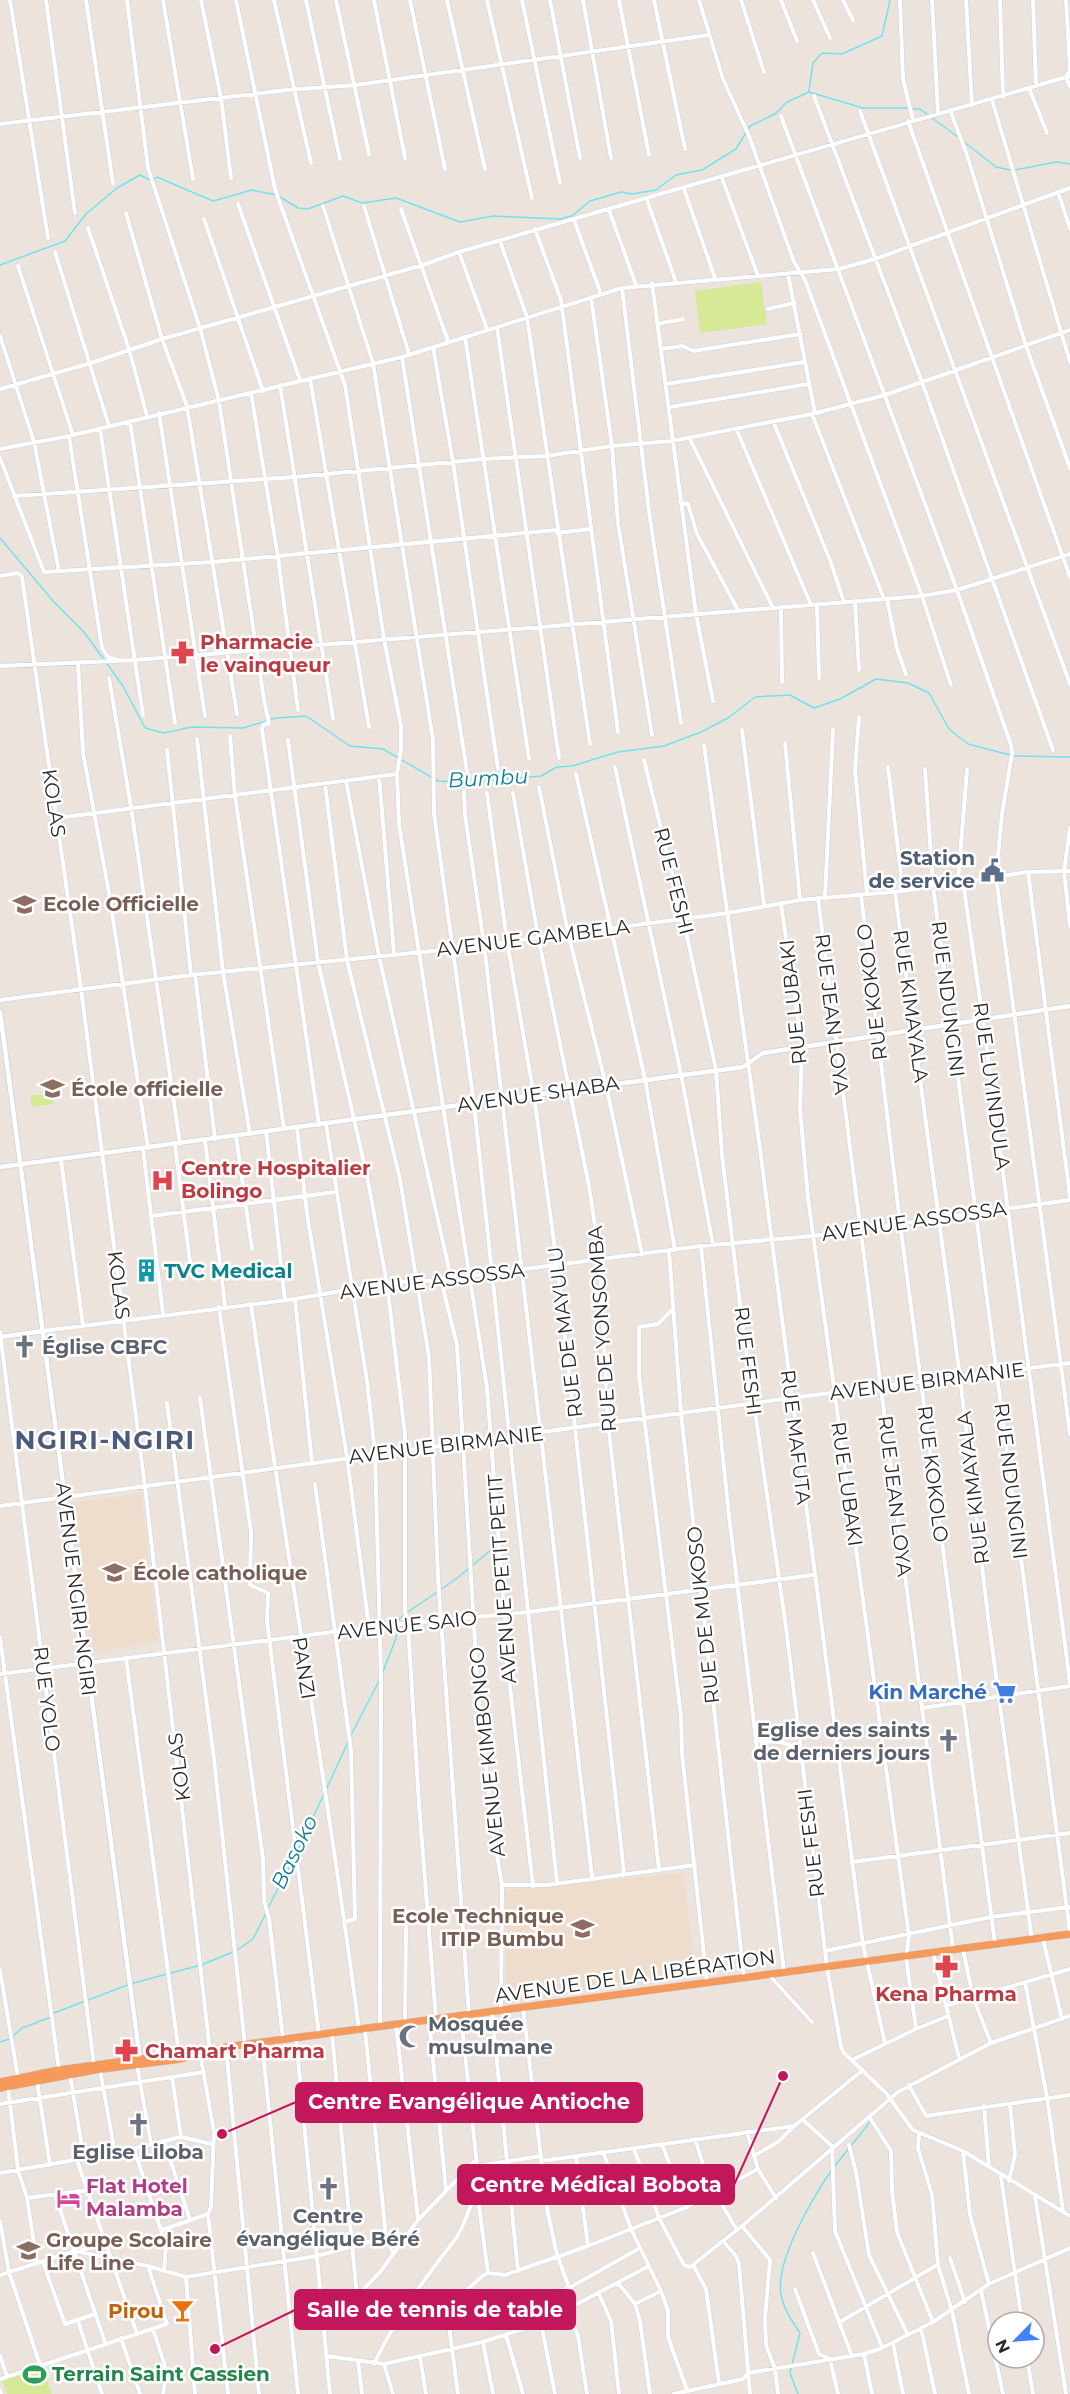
<svg xmlns="http://www.w3.org/2000/svg" width="1070" height="2394" font-family="Montserrat,sans-serif">
<rect width="100%" height="100%" fill="#ece3dd"/>
<path fill="#edc" d="M141,1494L158,1642L91,1652L71,1503Z
M683,1873L695,1969L506,2005L505,1890Z"/>
<path fill="#f3dae0" d="M173,1165L174,1173L169,1174L171,1187L157,1188L155,1167Z"/>
<path fill="#d5e996" d="M761,282L767,324L700,333L695,291Z
M51,1093L53,1104L32,1107L30,1096Z
M43,2367L52,2394H7L2,2381Z"/>
<g fill="none" stroke-linecap="round" stroke-linejoin="round">
<path stroke="#71e3ed" stroke-width="1.5" d="M809,91L813,63L822,53L842,54L882,36L890,0
M912,109H920L958,137
M964,142L996,167L1010,170
M1015,170L1056,162L1070,164
M154,179L157,177L213,201L252,190L277,195L298,208L308,209L343,196L362,203L396,198L460,222L493,216L560,219L572,216L590,201L621,192L632,194L656,190L676,175L702,170L736,149L750,126L775,114L787,102L809,92L863,108H907
M0,265L65,241L86,214L117,188L140,175L150,180
M0,538L54,602L84,632L123,686L145,728L164,733L192,727L243,728L276,718L306,716L350,746L383,749L438,781L465,783L541,776L557,767L572,766L618,752L664,746L701,732L728,718L755,697L790,695L814,708L840,699L876,679L908,683L929,693L949,729L968,744L1010,755
M1014,756L1070,757
M408,1612L456,1579L491,1550
M382,1674L396,1638L399,1619L404,1615
M351,1735L379,1681
M326,1790L348,1742
M298,1849L324,1794
M268,1908L295,1856
M237,1950L253,1939L266,1913
M54,2013L130,1984L201,1965L233,1952
M13,2036L22,2028L51,2017
M0,2042L9,2039
M834,2167L870,2122
M798,2394L790,2373L800,2333C792,2321 784,2310 781,2295C775,2261 812,2199 831,2171"/>
<defs>
<path id="minor" d="M10,0L48,238
M46,0L75,213
M86,0L113,184
M127,0L148,168L200,328L219,401L264,700L269,723L263,725L262,729L319,1125
M163,0L193,179
M201,0L221,98L231,178
M236,0L275,189L345,385L384,639L401,726V750L397,774
M274,0L311,163
M306,0L340,159
M336,0L369,154
M374,0L405,158
M410,0L445,169
M447,0L485,169
M487,0L532,198
M522,0L560,183
M550,0L580,158
M583,0L611,158
M619,0L649,155
M654,0L685,149
M699,0L723,79L749,136L794,262L805,280L922,596L951,685
M741,0L764,72
M781,0L797,41
M813,0L830,38
M843,0L853,20
M900,0L903,79L913,120
M932,0L938,113
M966,0L972,105
M1000,0L1003,97
M1033,0L1036,86
M1066,0L1070,70L1066,77L1070,87
M1029,88L1047,133
M814,96L922,382L1053,750
M992,100L1070,362
M950,110L967,155L1026,346L1070,468
M860,111L1070,684
M781,116L957,590L1011,745L1012,754L1002,814L996,877L1070,1434
M908,121L1070,577
M0,124L287,90L356,85L709,35
M722,178L758,276
M684,189L715,278
M1058,192L1070,228
M647,200L676,282
M238,204L300,380
M323,206L373,363L433,740L434,813L474,1104L557,1883
M364,206L409,354
M401,209L448,341
M609,210L636,285
M126,213L162,339L187,406L237,714
M204,219L263,391
M574,220L601,294
M88,228L129,349L147,416
M535,229L561,300L618,732
M500,241L527,317L590,744
M55,252L109,426
M459,252L487,329
M18,266L73,435
M788,274L815,413
M652,283L696,614L713,701
M622,288L650,519L681,723
M591,297L612,446L618,523L652,735
M768,309L795,303
M657,324L683,319
M497,327L559,758
M0,336L34,442L59,571
M465,337L529,759
M433,347L453,462L498,769
M661,349L683,346L693,351L801,334
M402,357L467,772
M310,378L369,727
M666,384L804,362
M280,385L333,718
M0,389L91,363L162,339L423,265L459,252L1070,76
M251,393L278,557L298,710
M670,407L809,384
M159,413L205,716
M812,414L884,599
M130,421L175,723
M773,421L830,560L844,602
M100,428L143,715
M736,428L811,605
M69,436L102,648L108,657L118,660
M690,439L773,608
M0,449L69,436L402,357L622,288L839,269L875,259L1070,188
M0,458L44,572L213,562L557,530
M14,496L295,477L483,459L546,456L612,446L672,441L812,414L885,395L1070,330
M680,502L688,504L697,534L738,610
M557,533L590,529
M0,576L18,573L22,577L81,989L145,1487L210,2051
M887,599L897,649L906,674
M855,602L859,670
M817,605L819,678
M781,608L782,682
M78,664L83,753L109,893L148,1148
M0,666L135,660L922,596L957,590L1070,554
M109,678L131,807L180,1144
M859,717L855,770L867,894
M742,730L764,905
M230,736L235,796L284,1129
M197,739L223,972L250,1134
M288,740L318,962L367,1176L387,1284L405,1435V1611L408,1625L419,1804L436,2019
M785,743L800,900
M704,745L760,1149L863,1945L885,2043
M167,750L191,975
M644,760L683,918L716,1070L722,1155L742,1321L786,1627L827,1967L841,2047L844,2053L886,2093L913,2130L963,2151L1070,2216
M615,767L681,1074L713,1245
M888,767L903,891
M925,769L933,886L1070,1933
M576,774L645,1079L675,1250
M379,776L394,954
M346,781L379,956L451,1278
M325,784L347,960L400,1179L429,1357L438,1577L469,2015
M539,787L568,933L606,1085L642,1254
M464,791L465,815L484,944L592,1877
M487,793L507,941L534,1096L557,1264L624,1873
M513,793L538,936L589,1186L600,1260L608,1423L659,1869
M57,818L397,774L399,824L487,1388L510,1687L533,1886
M1070,828L1064,871L1070,926
M1028,872L1070,1197
M958,882L967,770
M963,882L983,1020L1070,1683
M895,892L960,1377L988,1617L1032,1940
M861,895L900,1223L995,1944
M825,897L833,730
M818,898L953,1949
M781,904L802,1047L800,1109L808,1198L909,1936L906,1957L916,2029L852,2060
M195,974L215,1139
M0,1000L191,975L453,949L728,913L800,900L903,891L1028,872L1070,871
M326,1124L367,1381L375,1453L381,1676L380,2027
M297,1128L307,1214L347,1457L369,1628
M266,1131L285,1300
M236,1136L252,1249
M205,1141L225,1306
M175,1145L191,1270
M143,1149L163,1314
M61,1160L83,1326
M151,1216L336,1192
M701,1246L729,1516L784,1972
M669,1251L681,1413L744,1977
M441,1280L457,1345L478,1692L493,1831L502,1885L501,2010
M295,1299L312,1463
M251,1304C285,1547 328,1788 359,2030
M219,1307L251,1532L250,1585L268,1593L267,1621L319,2035
M672,1310L658,1324L639,1327V1376L681,1716L682,1754L707,1982
M43,1331L295,1299L388,1283L441,1280L701,1246L813,1236L1070,1200
M0,1332L94,2065
M200,1398L263,1859L264,1901L269,1918L283,2039
M167,1403L214,1759L245,2045
M315,1484L351,1750L355,1919L345,1922
M0,1506L791,1398L1070,1363
M0,1637L59,2070
M126,1658L179,2054
M0,1674L380,1626L528,1612L813,1575
M922,1708L1070,1686
M755,1741L781,1742L800,1749
M852,1862L1070,1833
M503,1885H547L695,1865
M1043,1939L1062,2019
M963,1949L973,1997L991,2043
M825,1951L991,1917L1070,1907
M933,1953L959,2058
M0,1970L18,2078
M769,1975L812,2022
M1025,1982L1047,2097L1063,2211
M945,2006L1070,1969
M523,2008L547,2208L556,2251L569,2288
M492,2012L518,2271
M461,2017L478,2174L477,2191L488,2273
M429,2020L446,2190
M405,2024L406,1921
M396,2025L418,2219
M916,2029L948,2016
M365,2030L386,2237L393,2253
M332,2034L357,2297
M296,2038L330,2394
M262,2043L298,2394
M226,2047L259,2394
M200,2053L214,2132L211,2207L208,2214L228,2394
M137,2065L151,2144
M100,2070L115,2153
M70,2075L84,2159
M172,2077L181,2137
M37,2081L50,2165
M909,2085L926,2116L1070,2095
M8,2087L18,2170L27,2198
M0,2104L204,2072
M984,2106L989,2167
M870,2118L891,2151L892,2191L897,2232L933,2322
M802,2119L832,2146L835,2231L882,2347
M747,2132L758,2169L776,2198
M919,2135L918,2148L932,2195L938,2265L952,2311L969,2394
M695,2139L709,2183L737,2230
M164,2141L190,2220
M662,2145L687,2207
M849,2145L856,2172L869,2255L908,2335
M134,2149L166,2245L164,2271
M634,2149L659,2218L684,2265L690,2267L742,2226L898,2092L991,2043L1070,2016
M963,2151L970,2215L989,2284
M603,2152L631,2229L661,2291L635,2304
M576,2156L588,2246
M754,2156L779,2141L794,2126
M77,2160L137,2334
M541,2161L794,2126L863,2070
M477,2166L541,2156
M0,2173L115,2153L181,2137L212,2144
M1001,2177L1022,2322
M1009,2181L1015,2155L1010,2104
M55,2195L105,2342
M1035,2196L1066,2394
M0,2221L9,2272L40,2365
M742,2226L770,2260L765,2318L766,2345L775,2369L778,2394
M162,2230L208,2214
M723,2241L736,2256L739,2264L750,2394
M82,2250L107,2241
M813,2253L852,2356
M950,2258L965,2302
M43,2262L65,2324L95,2314
M37,2263L27,2198L88,2190
M693,2265L706,2289L719,2383
M0,2275L75,2251L148,2266L186,2277L317,2256L386,2237
M186,2277L195,2394
M618,2283L635,2304L640,2321L650,2394
M795,2289L819,2354L830,2359L838,2394
M981,2290L1003,2394
M661,2291L668,2311V2337L687,2390
M599,2294L611,2321L619,2394
M409,2303L423,2316
M348,2306L390,2329
M568,2310L578,2336L587,2394
M78,2321L102,2394
M840,2322L937,2265
M541,2323L555,2394
M451,2327L569,2288L640,2248
M921,2328L935,2394
M153,2329L167,2372L163,2394
M325,2330L381,2271L418,2220L475,2161
M506,2335L523,2394
M121,2338L140,2394
M483,2342L493,2394
M893,2343L903,2394
M864,2354L872,2394
M0,2356L7,2376
M327,2356L384,2364L483,2342L541,2323L649,2266
M420,2357L426,2394
M1027,2358L1033,2394
M358,2361L362,2394
M374,2364C395,2319 424,2279 454,2241C465,2227 469,2206 477,2191
M384,2364L393,2394
M0,2379L167,2324L148,2266
M0,2390L1,2394
M458,2394L450,2334V2309L454,2302L481,2277L488,2273L505,2275L588,2246L687,2207L758,2169
M674,2394L743,2379L748,2373L864,2354L882,2348L933,2322L989,2284L1070,2248"/>
<path id="tertiary" d="M0,1012L140,2059
M0,1167L743,1067L763,1053L1070,1006
M0,1337L43,1331"/>
<path id="trunk" d="M0,2082L59,2070L185,2053
M0,2088L94,2070L180,2059L226,2047L1070,1934"/>
</defs>
<use href="#minor" stroke="#cbd1dc" stroke-width="5"/>
<use href="#tertiary" stroke="#cbd1dc" stroke-width="6"/>
<use href="#trunk" stroke="#c3c3c3" stroke-width="8"/>
<use href="#minor" stroke="#fff" stroke-width="4"/>
<use href="#tertiary" stroke="#fff" stroke-width="4.5"/>
<use href="#trunk" stroke="#f69a5c" stroke-width="7"/>
</g>
<defs>
<symbol id="pharmacy-bare" viewBox="-9 -9 18 18"><path d="M-2-6h4v4h4v4h-4v4h-4v-4h-4v-4h4Z" fill="#e0444e" stroke="#fff" stroke-width="2.5" paint-order="stroke"/></symbol>
<symbol id="civic-bare" viewBox="-9 -9 18 18"><path d="M-.6-6.5H3V-4.5H.6V-3L4-1V1h2V6H-6V1h2V-1L-.6-3ZM-1.2 2.5V6h2.4V2.5Z" fill="#5c6f8a" stroke="#fff" stroke-width="2.5" paint-order="stroke"/></symbol>
<symbol id="school-bare" viewBox="-9 -9 18 18"><path d="M0-5L7-2L0 1L-7-2ZM-4 1L0 2.5L4 1V4Q0 6-4 4Z" fill="#8d6e63" stroke="#fff" stroke-width="2.5" paint-order="stroke"/></symbol>
<symbol id="hospital-bare" viewBox="-9 -9 18 18"><path d="M-5-5h3v3.5h4V-5h3V5h-3V1.5h-4V5h-3Z" fill="#e0444e" stroke="#fff" stroke-width="2.5" paint-order="stroke"/></symbol>
<symbol id="building-bare" viewBox="-9 -9 18 18"><path d="M-4-6H4V6H1V3H-1V6H-4ZM-2.5-4.3h1.7v1.8h-1.7ZM.8-4.3h1.7v1.8H.8ZM-2.5-1h1.7V.8h-1.7ZM.8-1h1.7V.8H.8Z" fill="#0f9aa8" stroke="#fff" stroke-width="2.5" paint-order="stroke"/></symbol>
<symbol id="church-bare" viewBox="-9 -9 18 18"><path d="M-1.2-6h2.4v3.5h3.3v2.4h-3.3V6h-2.4V-.1h-3.3v-2.4h3.3Z" fill="#6b7280" stroke="#fff" stroke-width="2.5" paint-order="stroke"/></symbol>
<symbol id="supermarket-bare" viewBox="-9 -9 18 18"><path d="M-6-5.5h2.5l.6 2H6L4.5 2H-2.5L-4.4-4H-6ZM-1.5 3.2a1.3 1.3 0 1 0 .1 0ZM3 3.2a1.3 1.3 0 1 0 .1 0Z" fill="#3f7fe0" stroke="#fff" stroke-width="2.5" paint-order="stroke"/></symbol>
<symbol id="mosque-bare" viewBox="-9 -9 18 18"><path d="M3.5-4.9A6 6 0 1 0 3.5 4.9A5 5 0 1 1 3.5-4.9Z" fill="#6b7280" stroke="#fff" stroke-width="2.5" paint-order="stroke"/></symbol>
<symbol id="hotel-bare" viewBox="-9 -9 18 18"><path d="M-6-4.5h1.5V1H6V5H4.5V3h-9V5H-6ZM-4 0a1.8 1.8 0 1 1 3.6 0ZM.5 0V-2.5h3Q6-2.5 6 0Z" fill="#d1479c" stroke="#fff" stroke-width="2.5" paint-order="stroke"/></symbol>
<symbol id="bar-bare" viewBox="-9 -9 18 18"><path d="M-6-5H6L.8 .8V4.5H3.5V6h-7V4.5H-.8V.8Z" fill="#e8710a" stroke="#fff" stroke-width="2.5" paint-order="stroke"/></symbol>
<symbol id="stadium-bare" viewBox="-9 -9 18 18"><path d="M0-5a6.5 5 0 1 0 0 10a6.5 5 0 1 0 0-10ZM-3.5-1.8h7v3.6h-7Z" fill="#2e9e5b" stroke="#fff" stroke-width="2.5" paint-order="stroke"/></symbol>
</defs>
<g fill-rule="evenodd">
<use href="#pharmacy-bare" x="166" y="636" width="33" height="33"/>
<use href="#civic-bare" x="976" y="854" width="33" height="33"/>
<use href="#school-bare" x="8" y="888" width="33" height="33"/>
<use href="#school-bare" x="36" y="1072" width="33" height="33"/>
<use href="#hospital-bare" x="146" y="1164" width="33" height="33"/>
<use href="#building-bare" x="130" y="1254" width="33" height="33"/>
<use href="#church-bare" x="8" y="1330" width="33" height="33"/>
<use href="#school-bare" x="98" y="1556" width="33" height="33"/>
<use href="#supermarket-bare" x="988" y="1676" width="33" height="33"/>
<use href="#church-bare" x="932" y="1724" width="33" height="33"/>
<use href="#school-bare" x="566" y="1912" width="33" height="33"/>
<use href="#pharmacy-bare" x="930" y="1950" width="33" height="33"/>
<use href="#mosque-bare" x="394" y="2020" width="33" height="33"/>
<use href="#pharmacy-bare" x="110" y="2034" width="33" height="33"/>
<use href="#church-bare" x="122" y="2108" width="33" height="33"/>
<use href="#church-bare" x="312" y="2172" width="33" height="33"/>
<use href="#hotel-bare" x="52" y="2182" width="33" height="33"/>
<use href="#school-bare" x="12" y="2234" width="33" height="33"/>
<use href="#bar-bare" x="166" y="2294" width="33" height="33"/>
<use href="#stadium-bare" x="18" y="2358" width="33" height="33"/>
</g>
<g text-anchor="middle" dominant-baseline="central" stroke-width="5" stroke-linejoin="round" paint-order="stroke">
<g font-size="20" font-weight="bold" fill="#be3a42" stroke="#fff" text-anchor="start">
<text x="200" y="642">Pharmacie<tspan x="200" dy="23">le vainqueur</tspan></text>
<text x="181" y="1168">Centre Hospitalier<tspan x="181" dy="23">Bolingo</tspan></text>
<text x="946" y="1994" text-anchor="middle">Kena Pharma</text>
<text x="145" y="2051">Chamart Pharma</text>
</g>
<g font-size="20" fill="#2a2a2a" stroke="#fff">
<text transform="translate(54 803) rotate(82)">KOLAS</text>
<text transform="translate(674 881) rotate(76)">RUE FESHI</text>
<text transform="translate(533 938) rotate(-7)">AVENUE GAMBELA</text>
<text transform="translate(872 992) rotate(-97)">RUE KOKOLO</text>
<text transform="translate(948 999) rotate(83)">RUE NDUNGINI</text>
<text transform="translate(793 1002) rotate(-96)">RUE LUBAKI</text>
<text transform="translate(911 1006) rotate(82)">RUE KIMAYALA</text>
<text transform="translate(832 1014) rotate(83)">RUE JEAN LOYA</text>
<text transform="translate(992 1086) rotate(82)">RUE LUYINDULA</text>
<text transform="translate(538 1094) rotate(-8)">AVENUE SHABA</text>
<text transform="translate(914 1221) rotate(-8)">AVENUE ASSOSSA</text>
<text transform="translate(432 1281) rotate(-7)">AVENUE ASSOSSA</text>
<text transform="translate(119 1285) rotate(83)">KOLAS</text>
<text transform="translate(602 1329) rotate(-94)">RUE DE YONSOMBA</text>
<text transform="translate(565 1332) rotate(-97)">RUE DE MAYULU</text>
<text transform="translate(748 1361) rotate(83)">RUE FESHI</text>
<text transform="translate(927 1381) rotate(-7)">AVENUE BIRMANIE</text>
<text transform="translate(796 1437) rotate(83)">RUE MAFUTA</text>
<text transform="translate(446 1445) rotate(-7)">AVENUE BIRMANIE</text>
<text transform="translate(933 1474) rotate(83)">RUE KOKOLO</text>
<text transform="translate(1011 1481) rotate(83)">RUE NDUNGINI</text>
<text transform="translate(847 1484) rotate(82)">RUE LUBAKI</text>
<text transform="translate(973 1488) rotate(-97)">RUE KIMAYALA</text>
<text transform="translate(895 1496) rotate(83)">RUE JEAN LOYA</text>
<text transform="translate(502 1579) rotate(-94)">AVENUE PETIT PETIT</text>
<text transform="translate(76 1589) rotate(83)">AVENUE NGIRI-NGIRI</text>
<text transform="translate(703 1615) rotate(-96)">RUE DE MUKOSO</text>
<text transform="translate(407 1625) rotate(-6)">AVENUE SAIO</text>
<text transform="translate(304 1668) rotate(81)">PANZI</text>
<text transform="translate(47 1699) rotate(83)">RUE YOLO</text>
<text transform="translate(487 1752) rotate(-96)">AVENUE KIMBONGO</text>
<text transform="translate(179 1767) rotate(-97)">KOLAS</text>
<text transform="translate(811 1843) rotate(-97)">RUE FESHI</text>
<text transform="translate(635 1976) rotate(-8)">AVENUE DE LA LIBÉRATION</text>
</g>
<g font-size="20" font-weight="bold" fill="#4e5e75" stroke="#fff" text-anchor="end">
<text x="975" y="858">Station<tspan x="975" dy="23">de service</tspan></text>
</g>
<g font-size="20" font-weight="bold" fill="#785e54" stroke="#fff" text-anchor="start">
<text x="43" y="904">Ecole Officielle</text>
<text x="71" y="1089">École officielle</text>
<text x="133" y="1573">École catholique</text>
<text x="564" y="1916" text-anchor="end">Ecole Technique<tspan x="564" dy="23">ITIP Bumbu</tspan></text>
<text x="46" y="2240">Groupe Scolaire<tspan x="46" dy="23">Life Line</tspan></text>
</g>
<g font-size="20" font-weight="bold" fill="#0d838f" stroke="#fff" text-anchor="start">
<text x="164" y="1271">TVC Medical</text>
</g>
<g font-size="20" font-weight="bold" fill="#5b616d" stroke="#fff" text-anchor="start">
<text x="42" y="1347">Église CBFC</text>
<text x="930" y="1730" text-anchor="end">Eglise des saints<tspan x="930" dy="23">de derniers jours</tspan></text>
<text x="428" y="2024">Mosquée<tspan x="428" dy="23">musulmane</tspan></text>
<text x="138" y="2152" text-anchor="middle">Eglise Liloba</text>
<text x="328" y="2216" text-anchor="middle">Centre<tspan x="328" dy="23">évangélique Béré</tspan></text>
</g>
<g font-size="20" font-weight="bold" fill="#366cbe" stroke="#fff" text-anchor="end">
<text x="987" y="1692">Kin Marché</text>
</g>
<g font-size="20" font-weight="bold" fill="#b23c85" stroke="#fff" text-anchor="start">
<text x="86" y="2186">Flat Hotel<tspan x="86" dy="23">Malamba</tspan></text>
</g>
<g font-size="20" font-weight="bold" fill="#c56008" stroke="#fff" text-anchor="end">
<text x="164" y="2311">Pirou</text>
</g>
<g font-size="20" font-weight="bold" fill="#27864d" stroke="#fff" text-anchor="start">
<text x="52" y="2374">Terrain Saint Cassien</text>
</g>
<g font-size="21" font-style="italic" fill="#0f7e93" stroke="#fff">
<text transform="translate(488 778) rotate(-3)">Bumbu</text>
<text transform="translate(294 1852) rotate(-64)">Basoko</text>
</g>
<g font-size="26" font-weight="bold" letter-spacing="1.5" fill="#4b5c7b" stroke="#fff">
<text x="105" y="1440">NGIRI-NGIRI</text>
</g>
</g>
<path fill="none" stroke="#c2185b" stroke-width="2" d="M222 2134L296 2102M783 2076L734 2185M215 2349L295 2310"/>
<g fill="#c2185b" stroke="#fff" stroke-width="2">
<circle cx="222" cy="2134" r="6"/>
<circle cx="783" cy="2076" r="6"/>
<circle cx="215" cy="2349" r="6"/>
</g>
<g fill="#c2185b" stroke="#c2185b" stroke-width="2">
<rect x="296" y="2083" width="346" height="39" rx="6"/>
<rect x="458" y="2165" width="276" height="39" rx="6"/>
<rect x="295" y="2290" width="280" height="39" rx="6"/>
</g>
<g font-size="21" text-anchor="middle" font-weight="bold" fill="#fff">
<text x="469" y="2109">Centre Evangélique Antioche</text>
<text x="596" y="2192">Centre Médical Bobota</text>
<text x="435" y="2317">Salle de tennis de table</text>
</g>
<g transform="translate(1016 2340) rotate(245)"><circle r="28" fill="#ffffff" stroke="#aaaaaa" stroke-width="1.5"/>
<path d="M0-4.5L10 22L0 15L-10 22Z" fill="#3e83f8"/>
<text y="-9" font-size="16" font-weight="bold" text-anchor="middle" fill="#2a2a2a">N</text>
</g>
</svg>
